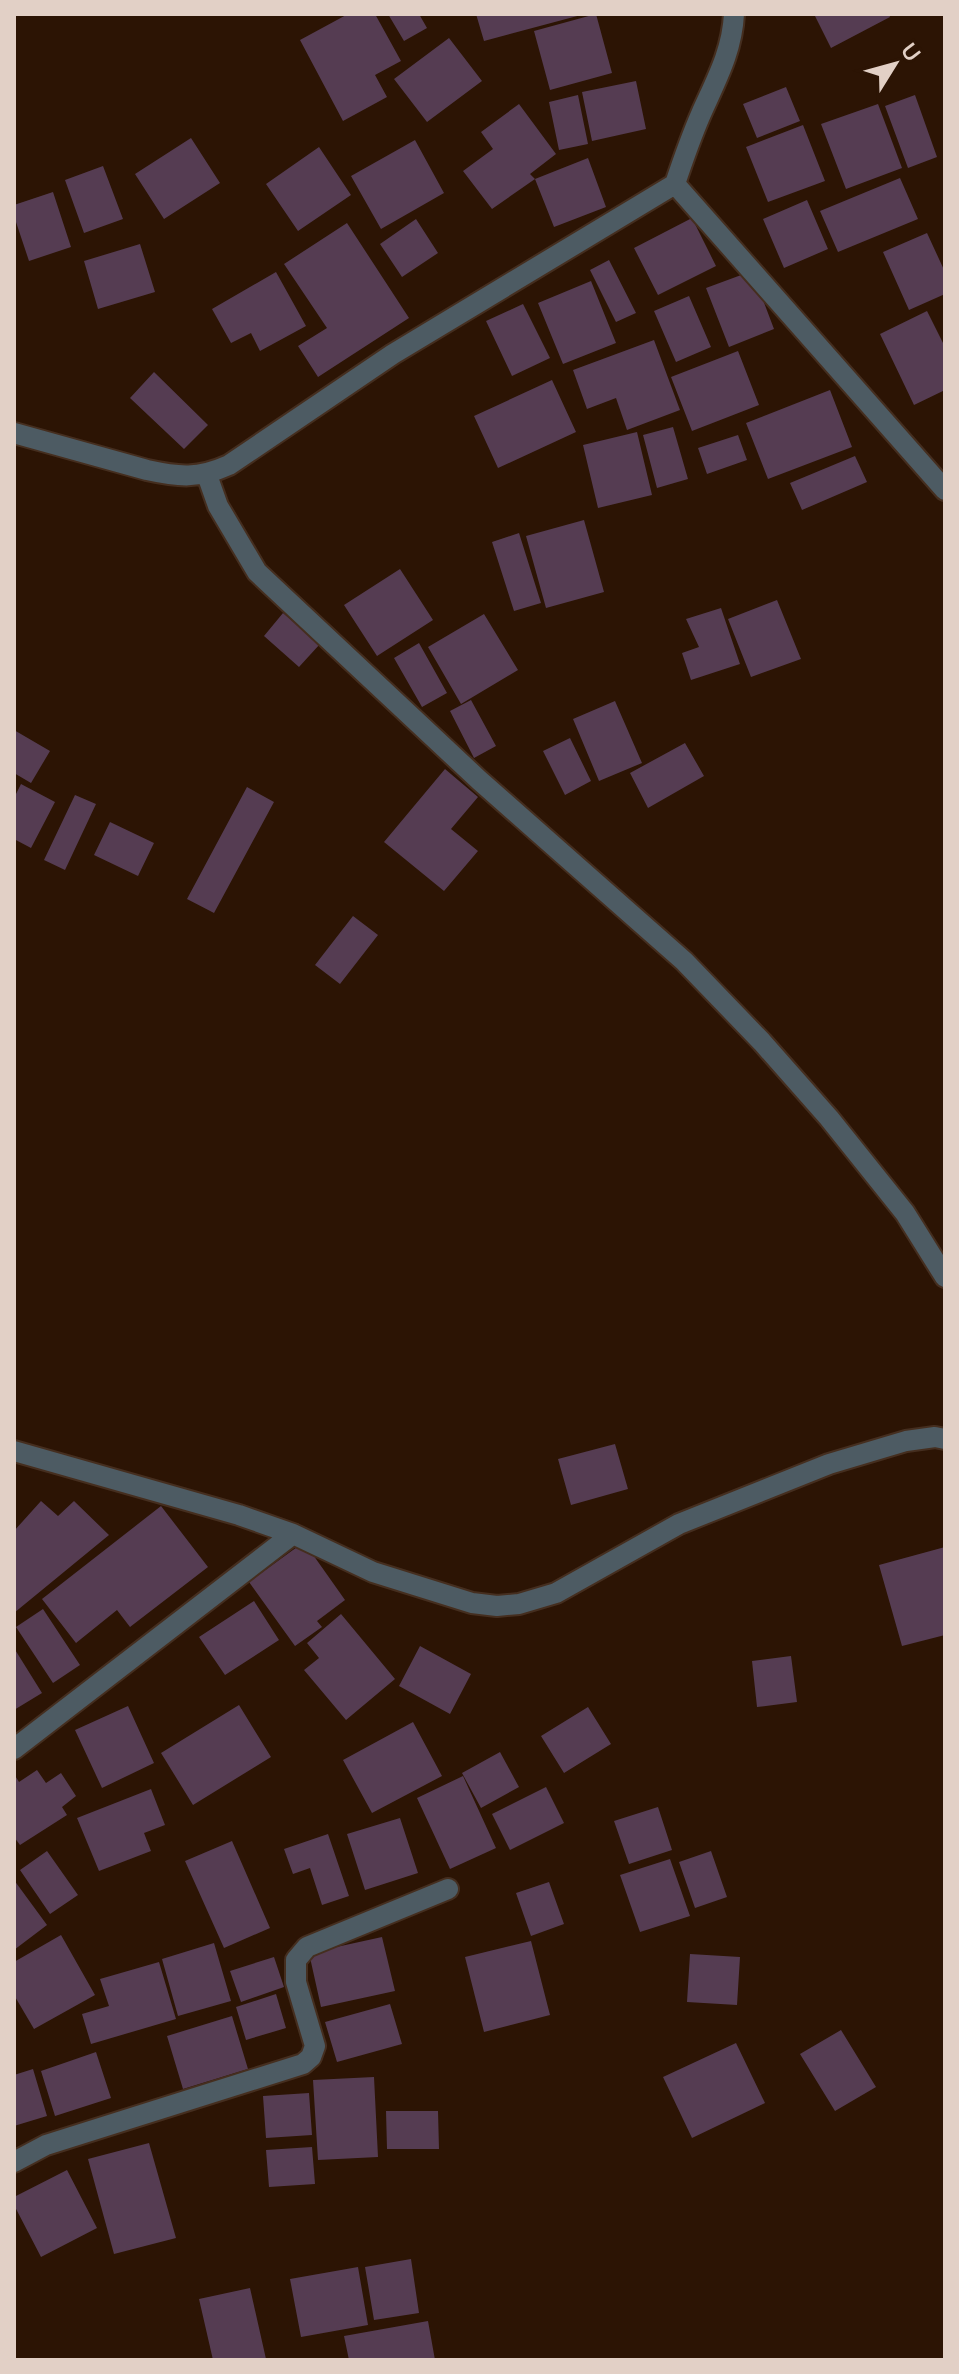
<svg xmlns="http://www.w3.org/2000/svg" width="959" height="2374" font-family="'Nunito Sans',sans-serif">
<rect width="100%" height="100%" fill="#2c1404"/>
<path fill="#553c52" d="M348,14H375L401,61L375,75L387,97L343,121L300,40Z
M388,14H419L427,28L404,41Z
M476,14H581V15L484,41Z
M596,14L612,73L550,90L534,31Z
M814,14H889L890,17L831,48Z
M449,38L482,81L427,122L394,79Z
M636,81L646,129L592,141L582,92Z
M786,87L800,121L757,138L743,104Z
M578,95L588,144L559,150L549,102Z
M915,95L937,157L908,168L885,106Z
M519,104L556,154L530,174L535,179L492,209L463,171L493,149L481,132Z
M878,104L902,168L846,189L821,124Z
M803,125L825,181L768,202L746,147Z
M191,138L220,183L164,219L135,174Z
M415,140L444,193L381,229L351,176Z
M319,147L351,195L298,231L266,184Z
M588,158L606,207L554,227L535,179Z
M103,166L123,219L84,233L65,180Z
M900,178L918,219L838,252L820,211Z
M53,192L71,247L29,261L14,216V205Z
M807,200L828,249L784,268L763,219Z
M692,218L716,266L658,295L634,248Z
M416,219L438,253L402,277L380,244Z
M347,223L409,318L318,377L298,346L327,328L284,264Z
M927,233L945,272V294L909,310L883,252Z
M140,244L155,292L98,309L84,261Z
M609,260L636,313L616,322L590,270Z
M752,271L774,329L729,347L706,288Z
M276,272L306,326L260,351L251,333L231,343L212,309Z
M591,281L616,343L563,364L538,303Z
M689,296L711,347L676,362L654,311Z
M523,304L550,358L512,376L486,321Z
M927,311L945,347V390L914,405L880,334Z
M654,340L680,410L627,430L616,398L587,409L573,370Z
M738,351L759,405L692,431L671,377Z
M154,372L208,425L184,449L130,398Z
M552,380L576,432L498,468L474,416Z
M830,390L852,447L768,479L746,423Z
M673,427L688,479L657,488L643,435Z
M637,432L652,495L598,508L583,445Z
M738,435L747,460L707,474L698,448Z
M855,456L867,482L802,510L790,483Z
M584,520L604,592L546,608L526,536Z
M519,533L541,603L514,611L492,542Z
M400,569L433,620L377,656L344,605Z
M777,600L801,659L751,677L728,619Z
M721,608L740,664L691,680L682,653L699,647L686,619Z
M283,613L320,644L299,667L264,636Z
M484,614L518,670L461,704L428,647Z
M419,643L447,693L422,707L394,658Z
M471,700L496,746L474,758L450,711Z
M615,701L642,763L599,781L573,719Z
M14,730L50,751L31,783L14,773Z
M570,738L591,781L565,795L543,751Z
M685,743L704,776L648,808L630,773Z
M445,769L478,797L451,829L478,851L444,891L384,842Z
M21,784L55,802L31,848L14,839V798Z
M247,787L274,802L214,913L187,899Z
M75,795L96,804L65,870L44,860Z
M110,822L154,843L138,876L94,855Z
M353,916L378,935L340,984L315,965Z
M615,1444L628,1489L571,1505L558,1459Z
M41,1501L58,1516L74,1501L109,1535L14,1613V1531Z
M161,1506L208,1567L130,1627L117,1610L76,1643L42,1599Z
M304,1542L345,1600L317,1621L322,1627L295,1646L249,1582Z
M945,1547V1635L902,1646L879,1565Z
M254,1601L279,1640L225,1675L199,1637Z
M43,1609L80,1665L53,1683L16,1627Z
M341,1614L395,1679L346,1720L304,1670L319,1658L307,1643Z
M420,1646L471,1674L450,1714L399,1686Z
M14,1648L42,1693L14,1710Z
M791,1656L797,1702L757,1707L752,1661Z
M239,1705L271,1757L193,1805L161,1753Z
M128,1706L154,1763L102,1788L75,1730Z
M588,1707L611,1744L564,1773L541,1736Z
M413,1722L442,1776L372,1813L343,1760Z
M500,1752L519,1787L481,1808L462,1773Z
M37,1770L46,1783L61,1773L76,1796L62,1807L67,1815L20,1845L14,1837V1774L19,1782Z
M463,1776L496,1848L450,1869L417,1798Z
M546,1787L564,1823L510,1850L492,1814Z
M151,1789L165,1825L144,1833L151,1851L99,1871L77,1818Z
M658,1807L672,1850L629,1864L614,1821Z
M400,1818L418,1873L365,1890L347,1834Z
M328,1834L349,1896L322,1905L310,1868L293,1874L284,1849Z
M232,1841L270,1928L224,1948L185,1861Z
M47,1851L78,1895L50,1914L20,1870Z
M711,1851L727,1897L695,1908L679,1862Z
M670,1859L690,1916L640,1932L620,1875Z
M14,1880L47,1925L14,1950Z
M549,1882L564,1924L531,1936L516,1893Z
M61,1935L95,1995L34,2029L14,1995V1962Z
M382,1937L395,1991L321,2007L309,1953Z
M531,1941L550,2015L484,2032L465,1957Z
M214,1943L231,2001L178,2016L162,1959Z
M690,1954L740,1957L737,2005L687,2002Z
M274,1957L284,1987L241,2002L230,1971Z
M159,1962L176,2019L91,2044L82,2014L109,2006L100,1979Z
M276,1994L286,2028L246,2040L236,2007Z
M390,2004L402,2044L337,2062L325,2022Z
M232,2016L248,2069L183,2089L167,2036Z
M841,2030L876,2087L835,2111L800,2054Z
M736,2043L765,2103L692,2138L663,2077Z
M96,2052L111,2098L55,2116L41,2071Z
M33,2069L47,2116L14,2126V2075Z
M374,2077L378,2157L318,2160L313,2080Z
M309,2093L312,2135L266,2138L263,2096Z
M386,2111H438L439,2149H387Z
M149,2143L176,2238L114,2254L88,2159Z
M312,2147L315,2184L269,2187L266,2150Z
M67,2170L97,2228L41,2257L14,2205V2197Z
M411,2259L419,2313L374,2320L365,2267Z
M358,2267L368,2325L301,2337L290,2279Z
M250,2288L266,2359L213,2360L199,2299Z
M428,2321L435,2360H349L344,2336Z"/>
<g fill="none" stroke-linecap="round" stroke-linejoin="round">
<defs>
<path id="minor" d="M734,14C732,52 716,80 701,114C691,137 683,160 675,184L945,490
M14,433L147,470C179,477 198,479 229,465L393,354L675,184
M207,475L218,506L257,572L479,780L684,961L762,1042L829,1118L905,1213L945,1277
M14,1451L239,1515L293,1534L373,1572L472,1603L497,1606L519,1604L556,1593L679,1524L829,1464L906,1441L935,1437L945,1439
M14,1749L293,1534
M14,2162L46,2145L303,2064L311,2057L315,2046L296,1982V1960L307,1947L448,1889"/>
</defs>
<use href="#minor" stroke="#452e1f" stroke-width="24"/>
<use href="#minor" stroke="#4d5b63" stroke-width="20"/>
</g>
<rect width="959" height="2374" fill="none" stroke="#e2d0c6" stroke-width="32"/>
<g transform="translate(895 64) rotate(53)" stroke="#2c1404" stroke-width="6" paint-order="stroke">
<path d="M0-6L14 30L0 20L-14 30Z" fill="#e2d0c6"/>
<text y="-12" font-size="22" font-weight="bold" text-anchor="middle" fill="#e2d0c6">U</text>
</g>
</svg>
